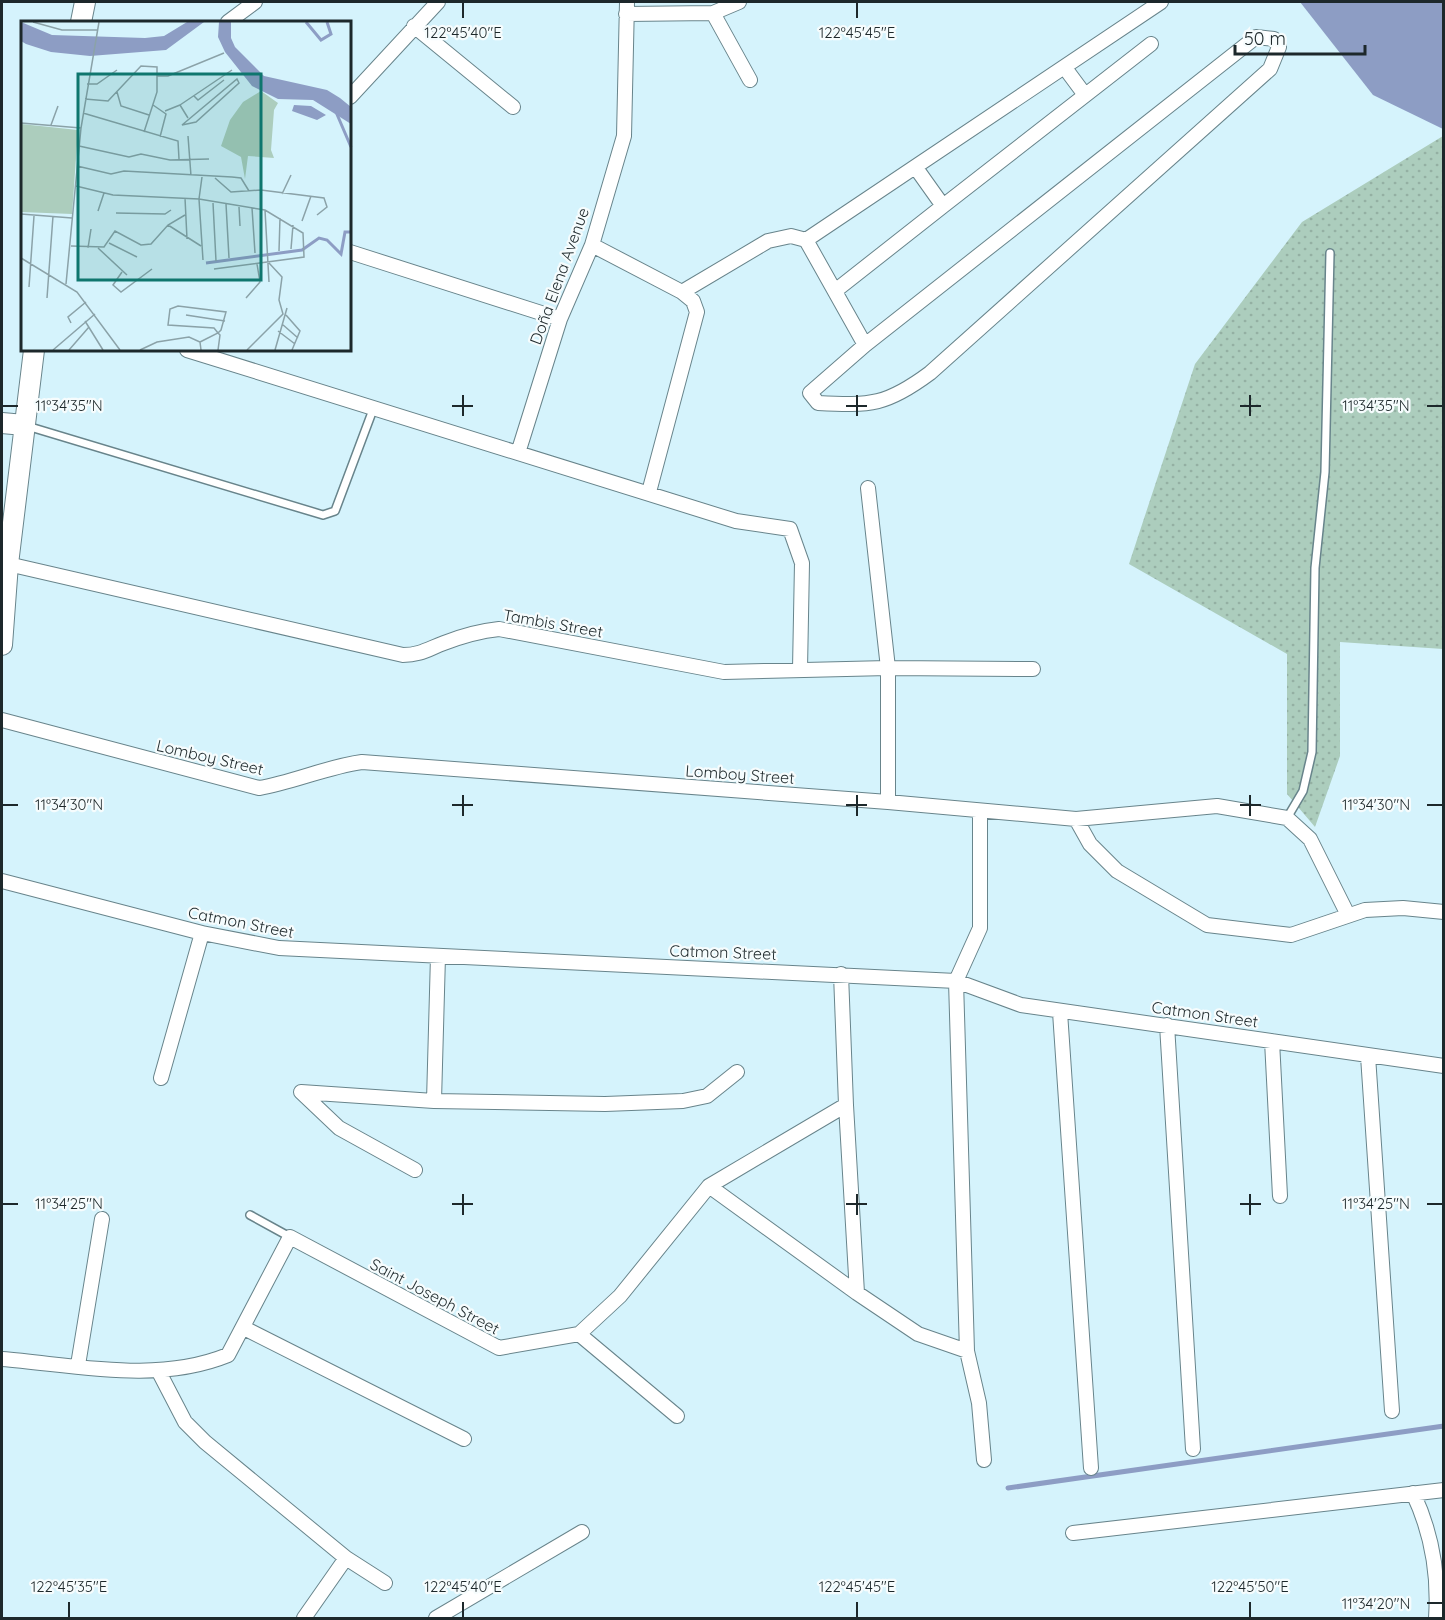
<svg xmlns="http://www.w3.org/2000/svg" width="1445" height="1620" font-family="Quicksand,sans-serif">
<defs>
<pattern id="grass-dots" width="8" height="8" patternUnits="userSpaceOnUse" patternTransform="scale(1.5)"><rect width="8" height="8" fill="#accdbd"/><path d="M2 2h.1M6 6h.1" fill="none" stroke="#94b0a3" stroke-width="1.8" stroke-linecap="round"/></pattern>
</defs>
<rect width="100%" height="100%" fill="#d5f3fc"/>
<path fill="url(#grass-dots)" d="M1443,136V649L1340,642V756L1315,827L1287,794V654L1129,564L1195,364L1302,222Z"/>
<path fill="#8d9dc4" d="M1300,2H1443V129L1373,95Z"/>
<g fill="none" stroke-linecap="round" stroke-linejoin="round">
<path stroke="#8d9dc4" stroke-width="5" d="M1008,1488L1444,1426"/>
<defs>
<path id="lane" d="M27,426L323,515L335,511L374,407
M1287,818L1303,791L1312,752L1315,568L1325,472L1330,253
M250,1215L290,1237"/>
<path id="street" d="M713,13L750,80
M626,14L713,13L739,2
M228,22L255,2
M414,26L513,107
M1256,37L1274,39L1279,47L1270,69L930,373C887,405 871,406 818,403L810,393L865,345Z
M1065,68L1085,95
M350,97L438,2
M916,168L943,206L1151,44
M806,240L1161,2
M592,245L682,292L693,301L697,312L649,492
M350,252L560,319
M835,291L943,206
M682,292L768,241L791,236L806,240L865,345
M187,350L736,521L790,529L802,563L800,669
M518,453L560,319L592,245L624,136L627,2
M868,488L888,668V802
M8,564L403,655C420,655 428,649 444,643C462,636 480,631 499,629L724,672L888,668L1033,669
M2,720L259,788C294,782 326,767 362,762L888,802L1076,819L1217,806L1287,818L1310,839L1348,915
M980,812V928L956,981L967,1351L979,1403L984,1460
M1076,819L1090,844L1117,871L1207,925L1291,935L1365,910L1403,908L1444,912
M2,881L202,933L279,948L956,981L1021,1005L1444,1066
M841,974L846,1105L857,1293
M1060,1012L1091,1468
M1167,1025L1193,1449
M1272,1041L1280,1196
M1368,1056L1392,1411
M161,1078L202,933
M301,1092L434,1101L605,1104L683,1101L707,1096L737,1072
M301,1092L339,1128L415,1170
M434,1101L438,956
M709,1186L857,1293L918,1334L967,1351
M244,1328L464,1439
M579,1334L677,1416
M2,1359C76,1365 157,1384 228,1355L290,1237L499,1348L579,1334L620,1296L709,1186L846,1105
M78,1365L102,1219
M159,1372L185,1422L205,1442L346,1558L385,1583
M1413,1493C1432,1533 1439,1574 1436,1618
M1073,1533L1444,1490
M304,1618L346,1558
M436,1618L582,1532"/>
<path id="secondary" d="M81,22L85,2
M2,423L24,425
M2,645L8,564L34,350"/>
</defs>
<use href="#lane" stroke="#68848b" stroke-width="10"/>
<use href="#street" stroke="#68848b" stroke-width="16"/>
<use href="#secondary" stroke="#68848b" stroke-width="22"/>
<use href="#lane" stroke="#fff" stroke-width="7"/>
<use href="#street" stroke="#fff" stroke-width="14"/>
<use href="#secondary" stroke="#fff" stroke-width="20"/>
</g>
<path fill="none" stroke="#1d282b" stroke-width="2" d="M463,3V18M857,3V18M463,395V416M857,395V416M1250,395V416M3,406H18M452,406H473M846,406H867M1240,406H1261M1427,406H1442M463,795V816M857,795V816M1250,795V816M3,805H18M452,805H473M846,805H867M1240,805H1261M1427,805H1442M463,1194V1215M857,1194V1215M1250,1194V1215M3,1204H18M452,1204H473M846,1204H867M1240,1204H1261M1427,1204H1442M69,1602V1617M463,1602V1617M857,1602V1617M1250,1602V1617M1427,1603H1442"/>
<g text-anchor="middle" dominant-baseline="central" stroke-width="4.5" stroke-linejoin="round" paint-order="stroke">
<g font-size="16" fill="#1d282b" stroke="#f6fcfd">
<text transform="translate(559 276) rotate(-70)">Doña Elena Avenue</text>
<text transform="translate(553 623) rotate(10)">Tambis Street</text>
<text transform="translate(210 757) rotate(13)">Lomboy Street</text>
<text transform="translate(740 774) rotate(4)">Lomboy Street</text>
<text transform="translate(241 922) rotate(11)">Catmon Street</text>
<text transform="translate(723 952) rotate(2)">Catmon Street</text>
<text transform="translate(1205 1014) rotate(8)">Catmon Street</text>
<text transform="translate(435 1296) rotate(28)">Saint Joseph Street</text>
</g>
</g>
<g transform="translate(21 21)">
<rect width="330" height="330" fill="#d5f3fc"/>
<path d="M240,70L257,82L253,89L250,129L253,137L227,135L224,158L220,136L200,125L209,99L222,81Z" fill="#accdbd"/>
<path d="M0,103L57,109L51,193L0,191Z" fill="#accdbd"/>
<path d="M0,1L31,14L124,17L143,15L166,1H183L145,29L69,35L30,31L5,23L0,20ZM198,1H210V17L214,26L243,55L306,69L319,77L330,86V103L292,79L257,78L231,65L204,31L197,16ZM273,84L290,85L305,94L296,99L271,90Z" fill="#8d9dc4"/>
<path fill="none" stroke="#8d9dc4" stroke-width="3" d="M285,1L300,19L310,13L306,1M315,91L330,126M185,242L281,229L298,217L306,219L320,233L324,211H330"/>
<path fill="none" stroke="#8ba2a8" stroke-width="1.5" d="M12,1L41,9H76M136,55H147L203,32M216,58L218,62L175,101L161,104ZM66,63H76L96,49M96,71L100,85L128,94M173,75L177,79L203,59M64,78L87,80L120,45L136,46V71L123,111M132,84L145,93L139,116M159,84L211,49M144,90L159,84L167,97M62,92L157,120L158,138M0,102L60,107M30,104L37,85M167,115L170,155M58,125L108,136L120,133L149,139L188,138M56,145L90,153L103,150L211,156L220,157L228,170M181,156L178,178L182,239M194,157L210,171L240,169L303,177L306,186L296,194M55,165L92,174L178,178L244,189L282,212L283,236L193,248M261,173L270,154M164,177L166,218M192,182L195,240M205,183L208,237M218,186L219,205M231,187L234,232M244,189L248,261M77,190L83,172M95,192L144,193L150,189M0,193L51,197M281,200L290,175M147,204L180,225M88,222L116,236M50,225L83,226L94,210L120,224L130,223L147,204L164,194M67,227L70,208M77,227L106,254M270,228L272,204M258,230L259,197M0,237L56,271L99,329M101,251L92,264L100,271L131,248M45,263L60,107L78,1M8,266L13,195M26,277L32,195M225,277L239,261L236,243M165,294L204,300M265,294L279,310L271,329M64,300L82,329M50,302L47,296L65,281M261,303L277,317M257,310L274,323M179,321L197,312L200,309L205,291L157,285L149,288L147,304L193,307L197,312L199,314L197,329M32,329L74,293M48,329L68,306M119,329L136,321L168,316L179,321L180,329M226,329L262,293L258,279L261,256L248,242M254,329L266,287"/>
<path fill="#0f766e" fill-opacity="0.15" stroke="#0f766e" stroke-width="3" d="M57,53H240V259H57Z"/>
<rect width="330" height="330" fill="none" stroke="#1d282b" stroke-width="3"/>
</g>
<g font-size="15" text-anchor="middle" fill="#1d282b" stroke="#f6fcfd" stroke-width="4.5" stroke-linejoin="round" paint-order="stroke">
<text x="463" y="38">122°45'40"E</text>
<text x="857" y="38">122°45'45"E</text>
<text x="69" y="411">11°34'35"N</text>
<text x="1376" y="411">11°34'35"N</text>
<text x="69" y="810">11°34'30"N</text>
<text x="1376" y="810">11°34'30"N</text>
<text x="69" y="1209">11°34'25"N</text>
<text x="1376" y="1209">11°34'25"N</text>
<text x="69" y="1592">122°45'35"E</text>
<text x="463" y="1592">122°45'40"E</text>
<text x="857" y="1592">122°45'45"E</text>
<text x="1250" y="1592">122°45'50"E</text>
<text x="1376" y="1609">11°34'20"N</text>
</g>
<rect width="1445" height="1620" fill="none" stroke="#1d282b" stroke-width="6"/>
<path d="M1235 45v9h130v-9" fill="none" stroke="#1d282b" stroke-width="3"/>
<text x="1244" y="45" font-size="18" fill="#1d282b" stroke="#f6fcfd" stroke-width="4.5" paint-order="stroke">50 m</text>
</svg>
